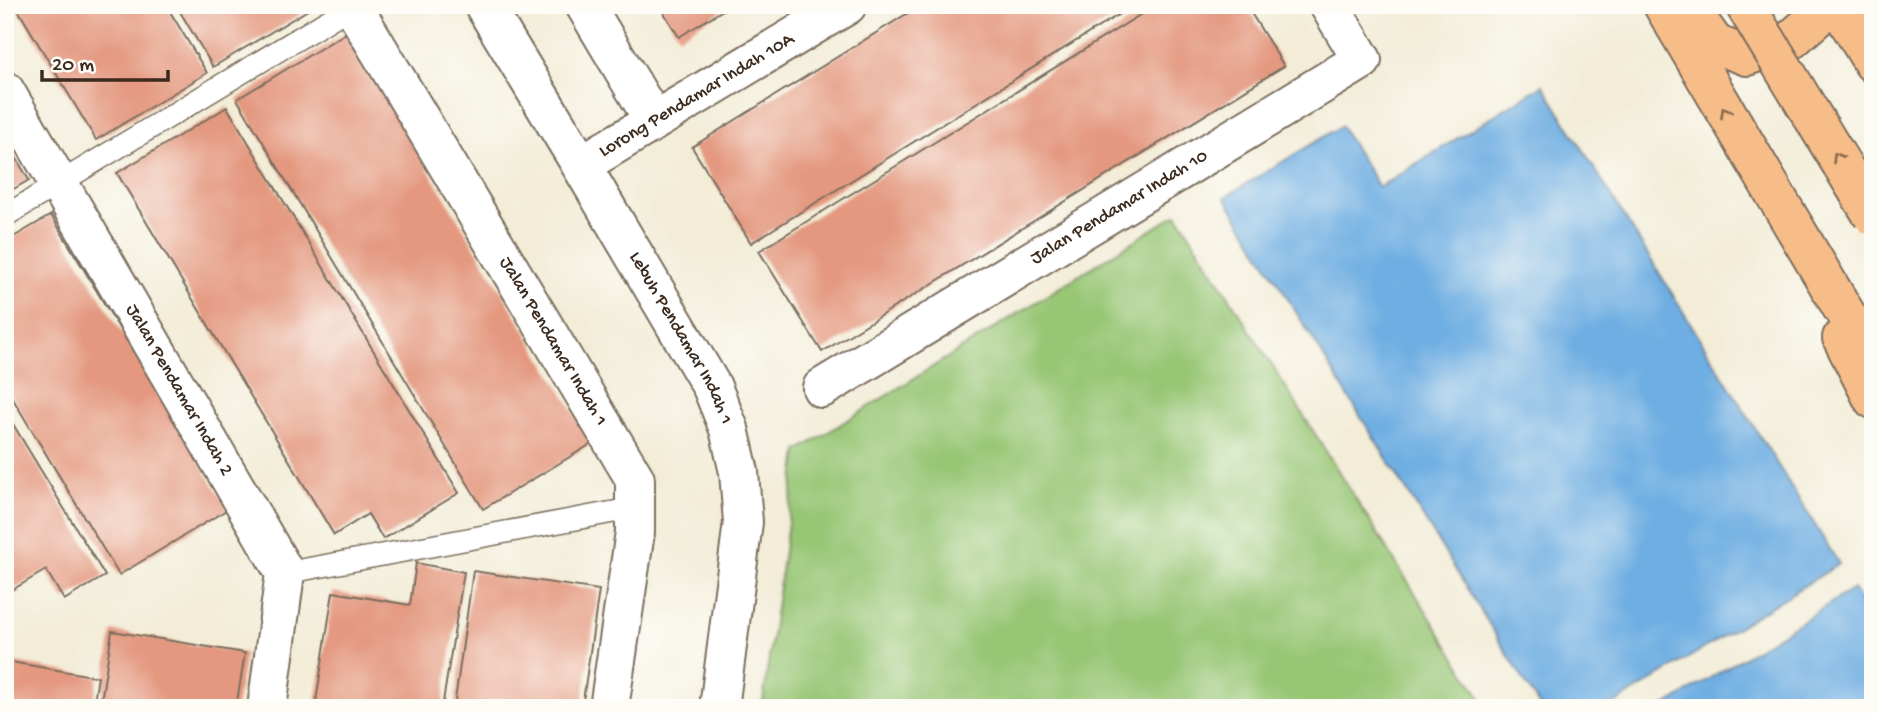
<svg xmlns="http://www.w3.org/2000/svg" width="1878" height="713" font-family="'Gochi Hand',sans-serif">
<rect width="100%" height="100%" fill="#fdfcf7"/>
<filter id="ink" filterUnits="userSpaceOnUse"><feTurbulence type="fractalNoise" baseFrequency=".0143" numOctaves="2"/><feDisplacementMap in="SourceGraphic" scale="14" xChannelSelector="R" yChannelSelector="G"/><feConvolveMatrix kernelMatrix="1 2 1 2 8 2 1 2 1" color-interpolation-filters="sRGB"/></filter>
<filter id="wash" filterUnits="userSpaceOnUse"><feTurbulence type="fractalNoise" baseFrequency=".00686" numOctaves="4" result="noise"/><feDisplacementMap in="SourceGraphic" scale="28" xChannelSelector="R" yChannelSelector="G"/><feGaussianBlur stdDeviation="1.57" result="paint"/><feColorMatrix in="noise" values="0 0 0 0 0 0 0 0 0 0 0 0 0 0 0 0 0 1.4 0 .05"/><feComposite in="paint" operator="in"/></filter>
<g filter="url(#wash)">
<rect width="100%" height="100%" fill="#f3edd8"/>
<path fill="#97c675" stroke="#69784a" stroke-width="2" d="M1177,214L1487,708H762L798,451Z"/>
<path fill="#6eaee2" stroke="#546c80" stroke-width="2" d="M1543,85L1839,564L1608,708H1541L1225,197L1341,126L1379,187Z
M1853,589L1873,620V708H1662Z"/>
<g id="blocks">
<path fill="#e4987f" d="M15,5H166L207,73L96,140Z
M176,5H316L213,67Z
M659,5H731L679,37Z
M921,5H1134L751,243L692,147Z
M1156,5H1246L1284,66L822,352L759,251Z
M346,33L593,443L483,509L237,99Z
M227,107L459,493L383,539L368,514L334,535L117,173Z
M5,139L29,180L5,194Z
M51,215L228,509L119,575L5,386V242Z
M5,411L105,576L64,600L46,570L5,594Z
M416,563L464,572L442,708H315L333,592L410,605Z
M473,571L599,590L582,708H454Z
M112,631L245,653L236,708H100Z
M5,661L98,677L93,708H5Z"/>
</g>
</g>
<g filter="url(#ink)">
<use href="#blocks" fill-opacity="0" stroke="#7b6e5f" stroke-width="2"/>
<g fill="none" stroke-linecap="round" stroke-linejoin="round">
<defs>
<path id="lane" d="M5,216L352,6
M285,573L635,508"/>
<g id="street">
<path id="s1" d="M352,5L635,479V532L609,708"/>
<path id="s2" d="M484,5L581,165L712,387L729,429L739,472L743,522L719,708"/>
<path d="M585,5L654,121"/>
<path id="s3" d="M5,91L285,573L267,708"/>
<path id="s4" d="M581,165L847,5"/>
<path id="s5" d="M822,388L1362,60L1329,5"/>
</g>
<path id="primary" d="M1663,5L1873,360
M1687,5L1715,44L1747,56L1791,40L1815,19L1825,5
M1838,5L1873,63
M1842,338L1873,399"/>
</defs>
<use href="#lane" stroke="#7b6e5f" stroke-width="24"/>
<use href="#street" stroke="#7b6e5f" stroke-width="42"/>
<use href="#primary" stroke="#7b6e5f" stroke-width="42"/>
<use href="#lane" stroke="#fff" stroke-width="21"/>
<use href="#street" stroke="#fff" stroke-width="38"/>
<use href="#primary" stroke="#f7bd88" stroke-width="38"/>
<defs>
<path id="primary-bridge" d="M1745,5L1873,216"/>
</defs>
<use href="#primary-bridge" stroke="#7b6e5f" stroke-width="42" stroke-linecap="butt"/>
<use href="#primary-bridge" stroke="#f7bd88" stroke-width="38"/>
</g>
<defs><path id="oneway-chevron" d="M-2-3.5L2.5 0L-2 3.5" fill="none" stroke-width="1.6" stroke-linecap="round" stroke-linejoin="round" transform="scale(1.75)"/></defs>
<g stroke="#906c4e">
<use href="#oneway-chevron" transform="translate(1725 112) rotate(-120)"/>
<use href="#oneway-chevron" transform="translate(1837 157) rotate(-121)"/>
</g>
</g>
<g text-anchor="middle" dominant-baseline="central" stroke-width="5" stroke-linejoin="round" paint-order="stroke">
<g font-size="19" fill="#3b2a1e" stroke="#fdfcf7">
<text stroke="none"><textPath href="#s4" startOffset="135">Lorong Pendamar Indah 10A</textPath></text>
<text stroke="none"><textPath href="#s5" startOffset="348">Jalan Pendamar Indah 10</textPath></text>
<text stroke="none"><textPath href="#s2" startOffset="387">Lebuh Pendamar Indah 1</textPath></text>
<text stroke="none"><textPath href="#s1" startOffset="392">Jalan Pendamar Indah 1</textPath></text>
<text stroke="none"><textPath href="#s3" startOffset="346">Jalan Pendamar Indah 2</textPath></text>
</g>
</g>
<rect width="1878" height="713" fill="none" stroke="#fdfcf7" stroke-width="28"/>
<path d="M42 70v10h126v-10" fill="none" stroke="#3b2a1e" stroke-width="3.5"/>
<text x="52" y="70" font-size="21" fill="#3b2a1e" stroke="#fdfcf7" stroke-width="5" paint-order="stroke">20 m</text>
</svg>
